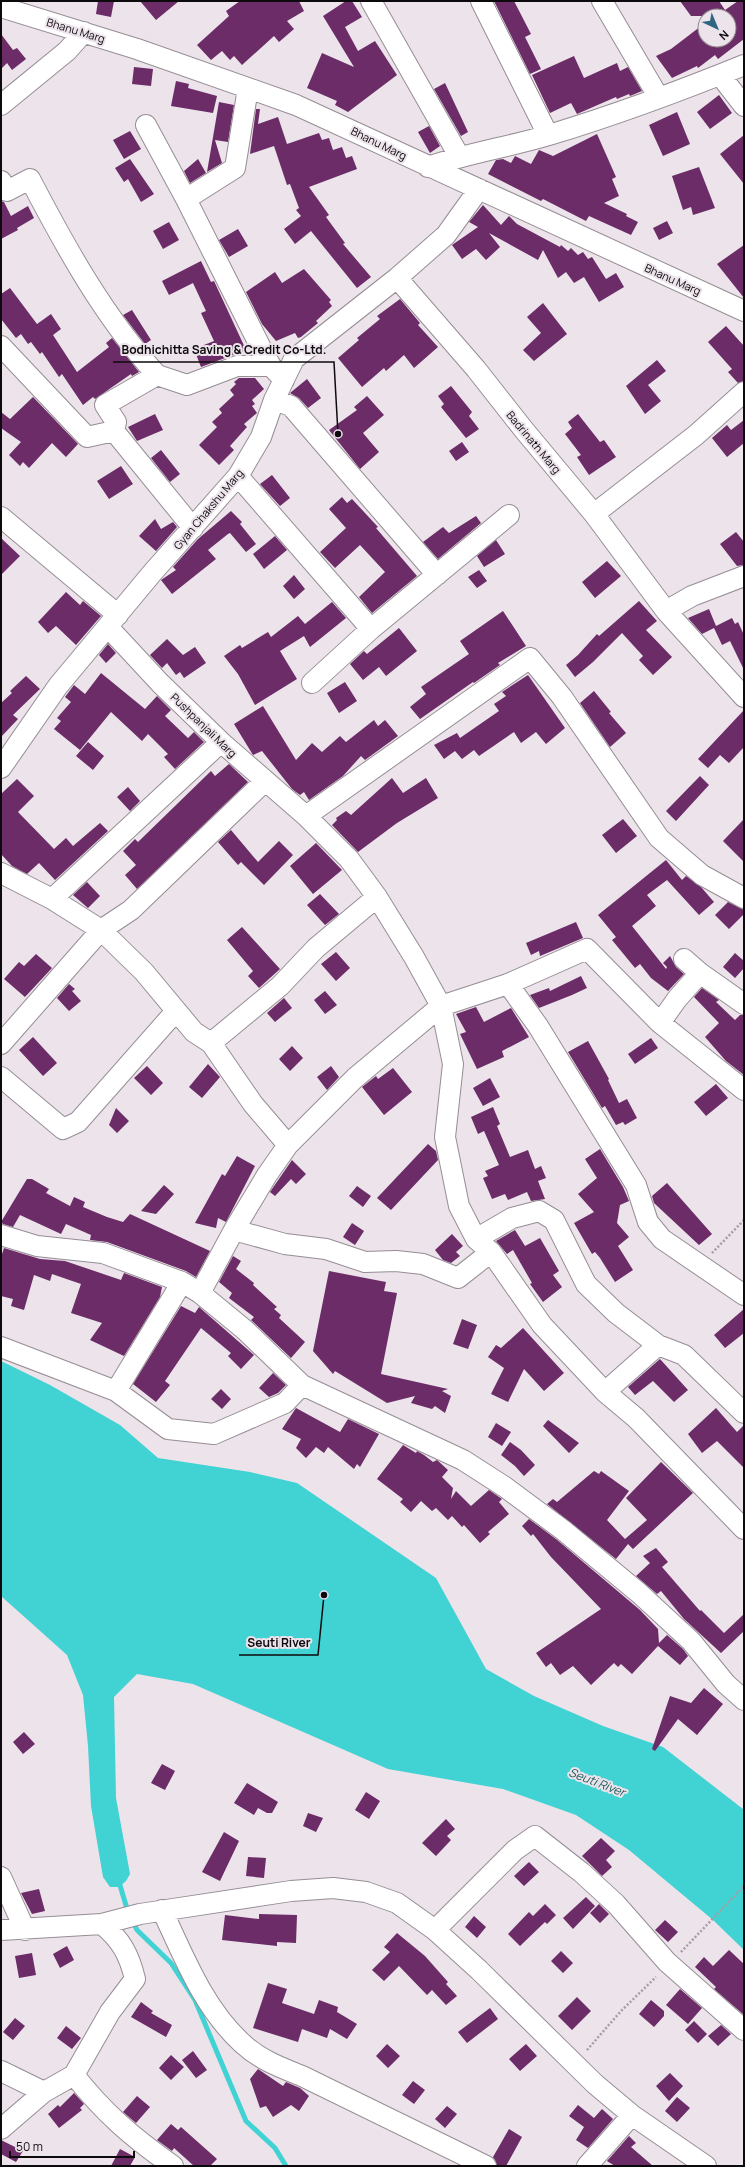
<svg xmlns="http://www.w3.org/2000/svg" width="745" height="2167" font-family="Manrope,sans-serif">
<rect width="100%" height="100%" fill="#ece3eb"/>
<path fill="#41d2d3" d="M1,1361L50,1385L120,1425L158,1458L250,1472L297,1483L436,1578L486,1669L534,1696L603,1726L663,1747L743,1809L744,1950L713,1920L629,1850L576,1815L503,1789L388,1769L193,1684L137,1674L114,1697L116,1798L130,1874L126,1881L119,1887H110L103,1877L91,1806L88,1746L83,1695L67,1655L1,1596Z"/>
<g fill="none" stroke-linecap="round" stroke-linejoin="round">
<path stroke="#41d2d3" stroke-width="5" d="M119,1882L128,1912
M132,1920L137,1930L171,1963L195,2000L246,2121L275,2148L286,2166"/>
</g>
<path fill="#6b2c67" d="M98,1H114L111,17L96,14Z
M140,1H179L156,20Z
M240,1H299L304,11L287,21L294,29L279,42L274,36L242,65L234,56L230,60L222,51L211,60L197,45L229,16L226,11Z
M346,1H352L362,17L345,27L358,51L375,41L397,75L348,112L335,105L337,101L307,88L322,53L354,67L323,16Z
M494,1H514L531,34L525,37L541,69L530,74Z
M680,1H719L725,10L738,1H744V39L718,59L715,55L698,68L697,66L672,78L656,56L671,49L705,23V40H729V16H691Z
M1,34L13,50L17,48L26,59L12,70L7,63L1,69Z
M574,56L584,78L617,63L620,71L628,67L642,91L630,96L629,94L617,99L616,97L577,114L571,103L550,113L532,75Z
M134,67L153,69L151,86L132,84Z
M176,81L189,84L188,88L217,96L213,113L171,106Z
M445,83L468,132L461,136L434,89Z
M719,95L732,113L710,129L697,112Z
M219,102L234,105L228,142L215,140L222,163L207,172Z
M256,109H260L258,124L278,117L287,144L319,133L322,140L329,138L333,150L342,147L346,158L352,156L357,169L309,187L329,215L326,217L345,243L343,244L371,277L357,288L311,231L295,244L284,229L301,216L296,210L299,208L290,184L287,185L274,146L250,154Z
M677,112L690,144L663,156L649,125Z
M429,126L440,146L430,153L418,132Z
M130,131L141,149L124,159L113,140Z
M597,134L616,177L612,179L619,196L604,203L627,214L626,216L638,222L631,235L589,216L586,221L543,199L541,201L488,174L496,160L503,159L511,163L515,156L531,164L539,150L553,156Z
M744,135V184L720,154Z
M130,159L154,194L141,202L128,179L124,182L115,168Z
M198,159L206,173L190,183L184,171Z
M699,167L715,208L693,215L691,207L683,210L672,176Z
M1,201L4,202L11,216L28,206L34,218L17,228L18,230L1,239Z
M483,205L501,225L509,216L517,224L560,247L561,245L568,251L571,248L578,255L583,252L588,259L592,257L606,279L616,273L624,287L599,302L584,277L574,283L566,272L558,278L543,250L538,260L489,233L500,247L486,260L476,249L462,259L452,245L478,227L469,222Z
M667,221L673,233L659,240L653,228Z
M169,222L179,240L163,249L153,231Z
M238,229L248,246L229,257L219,240Z
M744,245V298L717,264Z
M201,261L211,282L214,281L247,352L233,355L201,367L194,349L214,341L201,313L206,311L193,283L169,295L162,281Z
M304,269L331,300L329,302L332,306L316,321L318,323L301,337L298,338L295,333L276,341L262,324L246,292L275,272L282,283Z
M10,288L37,324L51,314L61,329L53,335L77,372L109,347L106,343L112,338L139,372L132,376L131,374L95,399L93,397L83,405L62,374L59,377L42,352L40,354L31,342L28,344L21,334L16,338L1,319V294Z
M400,299L420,323L418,325L438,347L414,368L404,355L386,371L384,368L362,387L338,358L359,340L357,338L380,319L377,316Z
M543,303L567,334L534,361L523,350L541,333L527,317Z
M132,310L151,340L145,344L123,315Z
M726,326L744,346V381L738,383L728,372L732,369L708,342Z
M657,360L666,371L648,385L661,401L645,414L626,386Z
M239,378H255L264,389L252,400L255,404L252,406L257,413L244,424L247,427L230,446L234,450L219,465L199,445L217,427L212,422L222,413L219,409L234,395L230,390L236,384L234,382Z
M307,379L321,398L308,408L299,398L290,393Z
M451,386L472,412L469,416L479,429L466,438L441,407L444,404L438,396Z
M367,396L384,415L363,433L379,452L360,469L329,430L357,410L354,407Z
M33,397L78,444L66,457L52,443L29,468L23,462L20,466L9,455L21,442L1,428V412L10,419Z
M155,414L163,430L137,441L128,427Z
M578,414L600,442L604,440L616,457L589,475L577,457L581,455L565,434L572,428L568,422Z
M744,420V443L727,457L712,438L727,425L731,430Z
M462,442L469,452L456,461L449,451Z
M161,450L180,474L170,482L151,458Z
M121,466L133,484L109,499L97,481Z
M272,475L290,498L280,506L260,484Z
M342,497L347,503L352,499L378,527L376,528L417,576L372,613L359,597L385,572L360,545L335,568L320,552L346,528L329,509Z
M231,511L242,522L240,524L256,544L246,552L230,533L228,534L208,550L216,559L172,594L161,580L176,570L173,567L198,539Z
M476,516L481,523L438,559L423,542L443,527L449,533Z
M155,519L161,529L173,522L177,527L156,551L139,536Z
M736,532L744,542V565L737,566L720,544Z
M275,536L287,550L264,569L253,554Z
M1,538L20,556L1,575Z
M496,540L505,554L484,567L477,556Z
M607,561L621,576L595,598L582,582Z
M479,570L487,581L477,588L468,577Z
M294,575L305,589L294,599L283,586Z
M66,592L80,605L83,601L101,616L76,645L56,626L48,633L38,622Z
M639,601L657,621L646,630L672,657L653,675L639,660L643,656L622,633L593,662L575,677L566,665L578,655L597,634L599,636Z
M332,602L346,618L310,647L304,636L280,651L297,679L255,705L238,674L224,656L240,645L242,648L268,632L271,637L298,616L305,624Z
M709,609L716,626L732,618L735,624L738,622L744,635V670L730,641L722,645L714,628L702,634L688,618Z
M503,611L526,646L498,663L500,665L484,676L474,683L473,682L420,719L410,707L426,694L421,687L469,654L460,641Z
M399,628L417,651L386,676L379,667L363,680L350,664L364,651L367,654Z
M167,639L183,655L195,647L206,663L184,678L180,672L176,675L167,663L162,668L150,655Z
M108,644L116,653L106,663L99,655Z
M101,673L145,709L157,696L171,710L165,716L188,738L194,732L204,742L175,769L164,757L168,754L148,734L142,741L111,712L80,750L54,729L61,721L57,718L71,702L65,697L74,685L85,694Z
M528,675L565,728L546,744L536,732L521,743L514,732L479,756L474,750L462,759L455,751L444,759L434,745L457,733L460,738L499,711L494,704L506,696L502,692Z
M26,676L40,689L13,715L18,719L1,737V703L12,693L10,691Z
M345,682L357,701L339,713L327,693Z
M594,691L611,712L609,713L626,733L610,747L580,703Z
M263,706L296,760L312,743L322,752L340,736L346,742L374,720L378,726L385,720L398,736L365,760L361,756L343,776L309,800L304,792L300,795L292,789L262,751L253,755L234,724Z
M744,710V747L729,763L720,755L708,768L698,759Z
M88,742L104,756L93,770L76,756Z
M229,764L248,782L137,889L125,875L136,865L123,851L135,839L138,842L211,771L215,776Z
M700,776L709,785L676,821L666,811Z
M392,778L403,793L426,778L438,798L397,823L358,852L332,825L337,820L336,818L346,811L351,815Z
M17,779L34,796L18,812L54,849L66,838L73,846L100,823L108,831L55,880L39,863L27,874L12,866L1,854V794Z
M128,787L140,801L130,811L117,797Z
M623,819L637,836L616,853L602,835Z
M744,819V862L723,841Z
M231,830L258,862L279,841L293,855L264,885L241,862L238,865L218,842Z
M316,843L342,870L313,894L290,866Z
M666,860L682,880L686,876L701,887L714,902L699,915L667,880L647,895L656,906L632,926L666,969L667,967L663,963L670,956L676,967L684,974L668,991L651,978L640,964L635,968L612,940L616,937L598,915Z
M87,882L100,896L88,908L73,895Z
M320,894L339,914L325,925L307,905Z
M728,902L744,910V914L729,929L715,915Z
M576,922L583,938L540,956L539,951L531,955L526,943Z
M242,927L280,969L259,988L248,976L253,971L227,940Z
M336,952L350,968L336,981L321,964Z
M735,953L744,961V968L735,978L723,967Z
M36,954L52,968L25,997L4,979L19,962L24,966Z
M581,976L587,988L572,995L539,1008L530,995L549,988L550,991Z
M69,984L75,989L72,991L81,1001L69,1011L57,998Z
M702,988L719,1000L716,1002L735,1020L740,1015H744V1075L726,1061L705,1037L719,1023L694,997Z
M325,991L337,1005L325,1014L314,1000Z
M284,998L292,1008L275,1022L267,1013Z
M476,1007L484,1022L511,1008L529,1037L502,1051L504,1057L477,1069L460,1034L466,1032L456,1014Z
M33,1037L57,1063L43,1076L19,1050Z
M651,1038L658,1048L635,1064L628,1054Z
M588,1041L609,1079L608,1080L619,1103L627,1099L637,1118L625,1125L623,1122L616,1125L605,1106L602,1108L568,1052Z
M292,1046L303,1058L290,1071L279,1059Z
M208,1064L220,1077L202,1098L189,1087Z
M147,1066L163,1083L151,1095L134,1078Z
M331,1066L339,1077L327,1090L317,1077Z
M393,1068L412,1092L384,1115L362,1087L376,1076L378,1079Z
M490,1078L500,1097L483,1106L473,1088Z
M716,1084L728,1098L706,1116L694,1102Z
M493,1107L500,1124L497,1126L510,1157L528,1150L535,1169L541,1166L546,1178L538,1181L545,1199L531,1201L527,1192L508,1200L505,1194L492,1199L483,1178L488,1176L485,1171L499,1165L484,1131L478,1134L471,1117Z
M116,1108L129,1121L117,1133L109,1125Z
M428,1144L436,1151L438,1160L391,1210L377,1198Z
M600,1149L623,1187L629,1201L620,1205L617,1223L629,1237L618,1246L633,1270L615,1282L600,1258L595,1252L592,1254L574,1223L594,1212L578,1194L597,1178L585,1159Z
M237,1156L255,1166L226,1222L218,1218L216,1228L195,1223L222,1174L225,1176Z
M292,1160L306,1174L296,1184L291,1179L275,1196L270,1192Z
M27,1179H32L49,1189L46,1193L70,1206L74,1197L85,1202L83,1207L107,1217L123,1222L130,1214L210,1251L196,1277L186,1271L107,1242L90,1240L91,1235L66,1224L61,1234L20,1215L13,1227L3,1224L1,1222Z
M667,1183L712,1234L699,1245L654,1203L652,1196Z
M164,1185L174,1194L156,1214L141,1211Z
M357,1186L371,1196L363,1207L349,1196Z
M352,1223L364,1231L355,1245L343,1237Z
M515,1230L525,1246L540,1238L559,1271L553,1275L562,1287L543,1302L530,1284L532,1283L513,1250L507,1254L496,1241Z
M452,1234L463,1246L456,1252L460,1256L451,1263L443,1260L435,1250Z
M4,1248L40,1259L65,1261L121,1280L124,1273L162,1287L160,1297L124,1356L90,1340L102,1323L71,1313L81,1284L52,1274L50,1281L34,1275L24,1310L11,1306L13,1299L1,1296V1257Z
M233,1256L241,1261L236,1269L254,1283L253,1285L277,1307L274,1309L281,1315L279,1318L305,1342L291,1358L251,1320L254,1317L229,1298L232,1293L219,1282Z
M329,1271L386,1282L384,1291L397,1293L381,1374L448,1389L442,1391L451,1396L445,1413L435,1406L432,1409L411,1403L415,1396L387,1403L335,1371L333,1374L313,1351Z
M181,1306L195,1313L199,1307L254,1355L241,1369L228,1356L231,1353L201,1328L165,1381L170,1385L156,1402L133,1384Z
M744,1309V1333L725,1348L714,1335Z
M462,1319L477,1325L468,1349L453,1344Z
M523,1328L564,1373L544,1391L524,1369L508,1402L491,1394L504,1368L488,1357L496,1345L501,1348Z
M660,1359L688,1390L674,1402L653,1381L635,1395L628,1387Z
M273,1373L286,1385L278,1393L269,1397L259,1388Z
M221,1389L231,1399L222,1409L211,1399Z
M296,1408L340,1432L348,1419L379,1434L360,1467L357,1464L354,1469L328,1447L324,1453L316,1447L306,1458L296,1448L301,1439L282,1429Z
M716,1408L737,1432L744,1425V1468L717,1441L702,1453L688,1434Z
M548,1420L579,1443L569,1453L543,1426Z
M496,1423L511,1432L502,1446L488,1437Z
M510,1442L521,1450L535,1465L524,1476L515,1466L501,1455Z
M403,1445L416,1453L417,1451L424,1455L433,1462L437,1460L448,1470L442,1477L453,1488L451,1499L456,1491L471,1506L489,1490L502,1499L499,1502L509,1514L488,1532L490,1534L480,1543L464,1525L462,1527L452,1516L448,1520L436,1508L432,1511L421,1501L411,1512L400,1502L403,1499L377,1479Z
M661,1462L693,1493L633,1549L628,1544L616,1559L547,1504L553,1499L557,1502L594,1471L599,1474L601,1471L629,1491L607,1520L625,1539L647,1520L626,1498Z
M529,1519L556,1539L640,1610L658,1629L659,1643L667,1635L683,1649L688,1656L680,1665L658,1646L632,1674L621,1664L618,1667L614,1663L591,1685L573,1666L560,1675L551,1663L546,1667L536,1653L601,1609L551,1557L533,1534L531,1536L522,1526Z
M656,1548L668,1562L662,1567L700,1611L701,1610L724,1633L744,1614V1631L721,1653L684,1619L661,1591L657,1594L636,1576L650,1563L643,1556Z
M704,1688L723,1704L697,1735L678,1719L655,1751L652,1749L670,1696L691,1703Z
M24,1732L35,1744L23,1754L13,1742Z
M162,1764L175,1771L165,1790L151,1783Z
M247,1783L278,1802L272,1813H267L258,1808L254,1815L234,1803Z
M366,1792L380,1801L369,1819L355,1810Z
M308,1813L323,1818L316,1832L303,1826Z
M446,1819L455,1829L447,1836L451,1840L436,1856L422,1843Z
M224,1832L239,1841L220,1881L202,1872Z
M601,1838L615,1851L606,1860L612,1867L602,1876L582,1856Z
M248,1857L266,1858L264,1878L246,1876Z
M529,1862L539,1872L524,1886L514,1876Z
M39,1889L45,1911L32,1914L21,1893Z
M586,1897L595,1906L573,1929L563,1918Z
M545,1904L556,1915L547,1924L545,1922L520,1946L508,1934L529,1912L533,1916Z
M599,1904L609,1914L600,1923L590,1913Z
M259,1914L297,1915L296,1943L277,1942V1946L222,1940L225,1915L259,1919Z
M474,1916L486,1927L477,1938L465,1927Z
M665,1920L678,1932L668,1942L655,1930Z
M397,1933L425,1956L448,1982L446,1984L457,1996L446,2005L432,1990L427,1995L399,1966L384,1981L372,1970L390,1952L384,1947Z
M67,1946L74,1960L60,1968L53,1954Z
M729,1950L744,1964V2015L714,1989L716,1987L695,1967L704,1957L713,1966Z
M561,1951L573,1963L563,1973L551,1961Z
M32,1953L36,1975L19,1978L15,1956Z
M268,1983L287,1989L282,2003L314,2014L319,2000L338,2007L337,2012L357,2024L347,2039L330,2029L327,2038L302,2029L298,2042L253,2028Z
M680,1989L702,2008L688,2024L666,2005Z
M577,1997L591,2011L572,2030L558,2016Z
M651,2000L664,2011V2016L654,2027L639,2014Z
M141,2002L153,2011L151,2013L172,2025L166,2037L131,2017Z
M490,2008L498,2019L467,2043L458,2032Z
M15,2018L25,2026L13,2040L3,2032Z
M694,2021L707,2034L698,2043L685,2030Z
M721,2025L731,2034L718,2046L708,2036Z
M66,2026L81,2038L72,2049L57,2038Z
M387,2044L400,2056L388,2068L376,2056Z
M526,2044L537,2056L520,2071L509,2059Z
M193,2051L207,2070L196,2078L182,2060Z
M171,2055L184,2067L171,2080L159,2068Z
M258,2069L283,2086L286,2082L300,2088L309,2096L299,2111L291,2105L273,2117L266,2106L260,2108L250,2079Z
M670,2073L683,2086L669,2101L656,2086Z
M413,2081L425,2090L414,2104L402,2095Z
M74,2093L84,2104L80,2108L82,2110L59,2128L48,2114L58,2105L60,2107Z
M137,2096L150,2107L136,2123L123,2112Z
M677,2097L690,2108L677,2122L665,2111Z
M578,2105L594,2118L602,2109L613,2119L588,2148L576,2140L584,2127L569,2116Z
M447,2106L457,2114L445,2128L435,2119Z
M171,2124L178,2130L181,2127L217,2159L210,2166H194L174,2148L172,2151L157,2140Z
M509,2129L522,2137L506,2166H497L493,2157Z
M629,2136L636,2143L631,2147L653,2166H615L607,2161Z
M1,2140L23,2151L16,2162L1,2154Z
M120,2149L135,2157L130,2166H111Z"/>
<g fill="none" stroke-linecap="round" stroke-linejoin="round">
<defs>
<path id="street" d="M371,1L459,156
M481,1L548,135
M602,1L659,98
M1,7L137,49L296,105L744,311
M720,75L744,106
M248,88L235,168L186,199L260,346L271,366L284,380
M1,105L67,51L84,32
M146,125L186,199
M428,167C468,153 509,147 549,135C615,115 680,91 744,65
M1,181L7,191L30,179C66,248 104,317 157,375
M397,278L476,369L524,430L594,514L666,611L744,697
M1,346L87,437L114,431L193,528
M274,400L291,406L437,575
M114,431L116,422L105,405L157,375L187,385L237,366H271
M238,476L371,629
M594,514L696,435L744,392
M1,517L118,615
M666,611L692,596L744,576
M108,627L160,683L221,742L306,816L349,859L377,897L414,957L441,1006L453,1064L445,1137L459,1206L476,1239L491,1252L542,1325L605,1392L636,1418L744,1529
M312,683L371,629L509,515
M1,768L58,686L153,572L238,476L261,437L274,400L294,359L397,278L446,235L479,189
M306,816L530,658L562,697L659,838L702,875L744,898
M1,873L52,899L101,930L144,972L194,1032L211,1043L253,1104L288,1145
M52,899L221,742
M684,959L700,973
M508,984L538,1026L636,1185L648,1222L662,1239L744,1295
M660,1023L744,1090
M211,1043L280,986L316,948L377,897
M1,1044L101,930L131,910L265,781
M1,1077L63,1129L78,1122L176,1011
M234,1230L285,1244L326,1249L365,1262L396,1261L423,1264L458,1278L491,1252
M1,1235L37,1246L103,1253L182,1282L200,1293L245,1330L302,1385L463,1460L505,1487L563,1530L639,1593L691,1641L726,1684L744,1700
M476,1239L512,1218L539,1211L554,1220L586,1284L616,1313L658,1345L605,1392
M200,1293L234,1230L267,1175L288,1145L355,1078L441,1006L508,984L587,949L660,1023L677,999L700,973L744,1004
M658,1345L684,1355L744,1413
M1,1347L116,1391L168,1429L214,1434L285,1403L302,1385
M116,1391L182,1282
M1,1877L25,1930
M162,1910C184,1957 204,2009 243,2044C260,2060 282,2068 302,2076L486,2166
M1,1930L102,1924L140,1914L291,1891L333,1888L366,1892L397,1903L435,1930L479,1970L595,2084L632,2115L706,2166
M435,1930L515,1850L535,1836L581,1872L616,1904L667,1962L744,2030
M1,2071L44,2092
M74,2075C105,2114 132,2137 173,2166
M1,2129L44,2092L74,2075L110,2012L135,1979C129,1954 121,1940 102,1924
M587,2166L632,2115"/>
</defs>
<use href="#street" stroke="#968d95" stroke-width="22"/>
<path stroke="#a59ea4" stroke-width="2.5" stroke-dasharray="2 2" stroke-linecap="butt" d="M712,1253L744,1220
M681,1952L744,1886
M587,2050L621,2011L656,1977"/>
<use href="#street" stroke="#fff" stroke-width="20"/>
</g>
<g text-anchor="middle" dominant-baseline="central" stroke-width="4" stroke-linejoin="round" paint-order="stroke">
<g font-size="11" fill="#0d0a0d" stroke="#ece3eb">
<text transform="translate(76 30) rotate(17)">Bhanu Marg</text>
<text transform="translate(379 143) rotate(26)">Bhanu Marg</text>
<text transform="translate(673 279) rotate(24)">Bhanu Marg</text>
<text transform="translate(534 442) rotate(50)">Badrinath Marg</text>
<text transform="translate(208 509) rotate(-50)">Gyan Chakshu Marg</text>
<text transform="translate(204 725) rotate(44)">Pushpanjali Marg</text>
</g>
<g font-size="12" font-style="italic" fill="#266060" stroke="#ece3eb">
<text transform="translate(597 1782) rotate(21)">Seuti River</text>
</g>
</g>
<path fill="none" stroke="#0d0a0d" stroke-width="1.5" d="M338 434L334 362H113M324 1595L318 1655H239"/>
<g fill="#0d0a0d" stroke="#ece3eb" stroke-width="1.5">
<circle cx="338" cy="434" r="4"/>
<circle cx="324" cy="1595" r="4"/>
</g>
<g font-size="12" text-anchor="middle" font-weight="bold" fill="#0d0a0d" stroke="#ece3eb" stroke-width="4" stroke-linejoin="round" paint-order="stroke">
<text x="224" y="354">Bodhichitta Saving &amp; Credit Co-Ltd.</text>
<text x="279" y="1647">Seuti River</text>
</g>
<rect width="745" height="2167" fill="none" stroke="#0d0a0d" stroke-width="4"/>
<g transform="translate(717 28) rotate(136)"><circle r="19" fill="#ece3eb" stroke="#938c92"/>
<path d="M0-3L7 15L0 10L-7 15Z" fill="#2f6580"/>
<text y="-6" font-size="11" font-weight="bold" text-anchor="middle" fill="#0d0a0d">N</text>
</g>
<path d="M10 2151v6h124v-6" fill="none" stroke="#0d0a0d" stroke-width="2"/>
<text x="16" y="2151" font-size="12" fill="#0d0a0d" stroke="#ece3eb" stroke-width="3" paint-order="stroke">50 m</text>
</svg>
